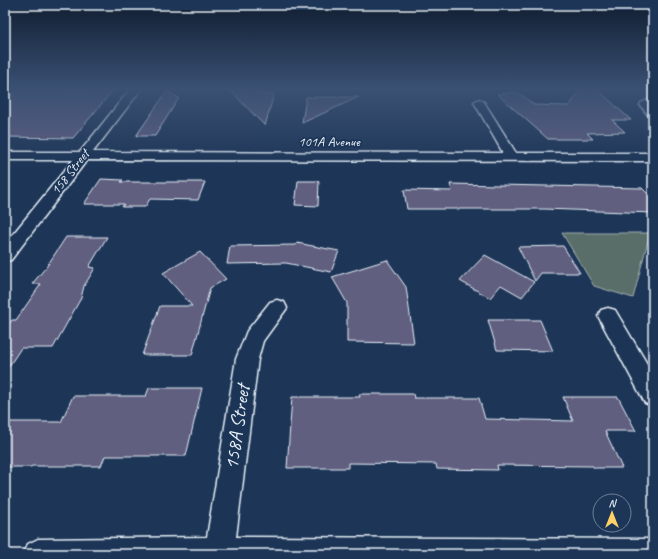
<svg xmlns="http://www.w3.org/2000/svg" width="658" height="559" font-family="Caveat,sans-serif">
<rect width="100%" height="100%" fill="#1d3557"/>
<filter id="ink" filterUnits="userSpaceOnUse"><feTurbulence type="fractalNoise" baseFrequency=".025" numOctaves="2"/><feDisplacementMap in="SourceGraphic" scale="8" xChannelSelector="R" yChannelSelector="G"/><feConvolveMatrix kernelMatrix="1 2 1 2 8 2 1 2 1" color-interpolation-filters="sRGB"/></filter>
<g filter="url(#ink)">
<path fill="#5a6e69" stroke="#a1b0b0" d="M562,233H650L633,298L594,286Z"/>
<path fill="#605f80" stroke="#e8f1f8" d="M5,88H115L73,138L5,137Z
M228,88H253L259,94H274L265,126Z
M582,88H596L631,120H612L625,132L587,133L593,139H548L497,94L518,92L534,105L569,106Z
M167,91L179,98L155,136H136Z
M306,97H359L302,123Z
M101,179L123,180L121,182H205L198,200L150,199L145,207H122L124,204H84Z
M298,181H319L318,206L295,205Z
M450,184L642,188L653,199V213L544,209H407L404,190L452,191Z
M66,237H107L89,267L95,268L84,286L81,298L53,348H21L5,372V329L12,320H16L41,284H32L47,266Z
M297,243L339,251L331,272L286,263L227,264L230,246L296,245Z
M563,246L580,273H541L535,281L518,247Z
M200,252L226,279L210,288L192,355H142L160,306H192L163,273Z
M485,255L534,282L522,297L501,285L490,298L460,281Z
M387,260L406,287L414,343L347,342V303L332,277Z
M488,320H540L553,351L497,350Z
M149,388H202L186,456H105L101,466H32L31,467H5V422H61L73,396H146Z
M359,394H413L414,398H479L485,419L573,421L563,397H618L636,431H605L622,468H594L593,466L497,465L498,470L437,469L436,464L348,463V468H287L292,397H360Z"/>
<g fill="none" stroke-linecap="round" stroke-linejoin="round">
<defs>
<path id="minor" d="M131,88H142L93,152L503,153L474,102L479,99L484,102L516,153H653V161L87,160L11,260L5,262V244L73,160H5V152H80Z
M653,98V105L652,106L653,117L649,116L640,105L641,103Z
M277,300L284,302L287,308L263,341L258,359L236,537L653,539V554H23L28,544L38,539L207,537L236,359L247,331L270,302Z
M608,308L615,310L653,374V406L645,403L598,316L601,310Z"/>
</defs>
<use href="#minor" stroke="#e8f1f8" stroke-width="3"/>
<use href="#minor" fill="#1d3557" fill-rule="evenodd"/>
</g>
</g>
<linearGradient id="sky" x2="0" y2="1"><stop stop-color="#101d30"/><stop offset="0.53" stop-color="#3a5174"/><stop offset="1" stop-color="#3a5174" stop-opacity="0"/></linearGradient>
<rect width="658" height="167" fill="url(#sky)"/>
<g text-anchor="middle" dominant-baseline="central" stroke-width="3.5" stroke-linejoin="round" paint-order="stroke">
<g font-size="14" fill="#e8f1f8" stroke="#1d3557">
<text x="329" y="141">101A Avenue</text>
<text transform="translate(70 172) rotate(-52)">158 Street</text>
</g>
<g font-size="20" fill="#e8f1f8" stroke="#1d3557">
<text transform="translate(237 427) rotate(-82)">158A Street</text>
</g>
</g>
<rect width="658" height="559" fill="none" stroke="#1d3557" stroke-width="20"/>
<rect x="10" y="10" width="638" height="539" fill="none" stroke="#e8f1f8" stroke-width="1.5" filter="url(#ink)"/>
<g transform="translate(612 513)"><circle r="19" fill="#1d3557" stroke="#6e8097"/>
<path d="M0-3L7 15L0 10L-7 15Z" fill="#ffd166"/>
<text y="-6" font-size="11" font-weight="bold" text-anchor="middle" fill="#e8f1f8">N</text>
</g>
</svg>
